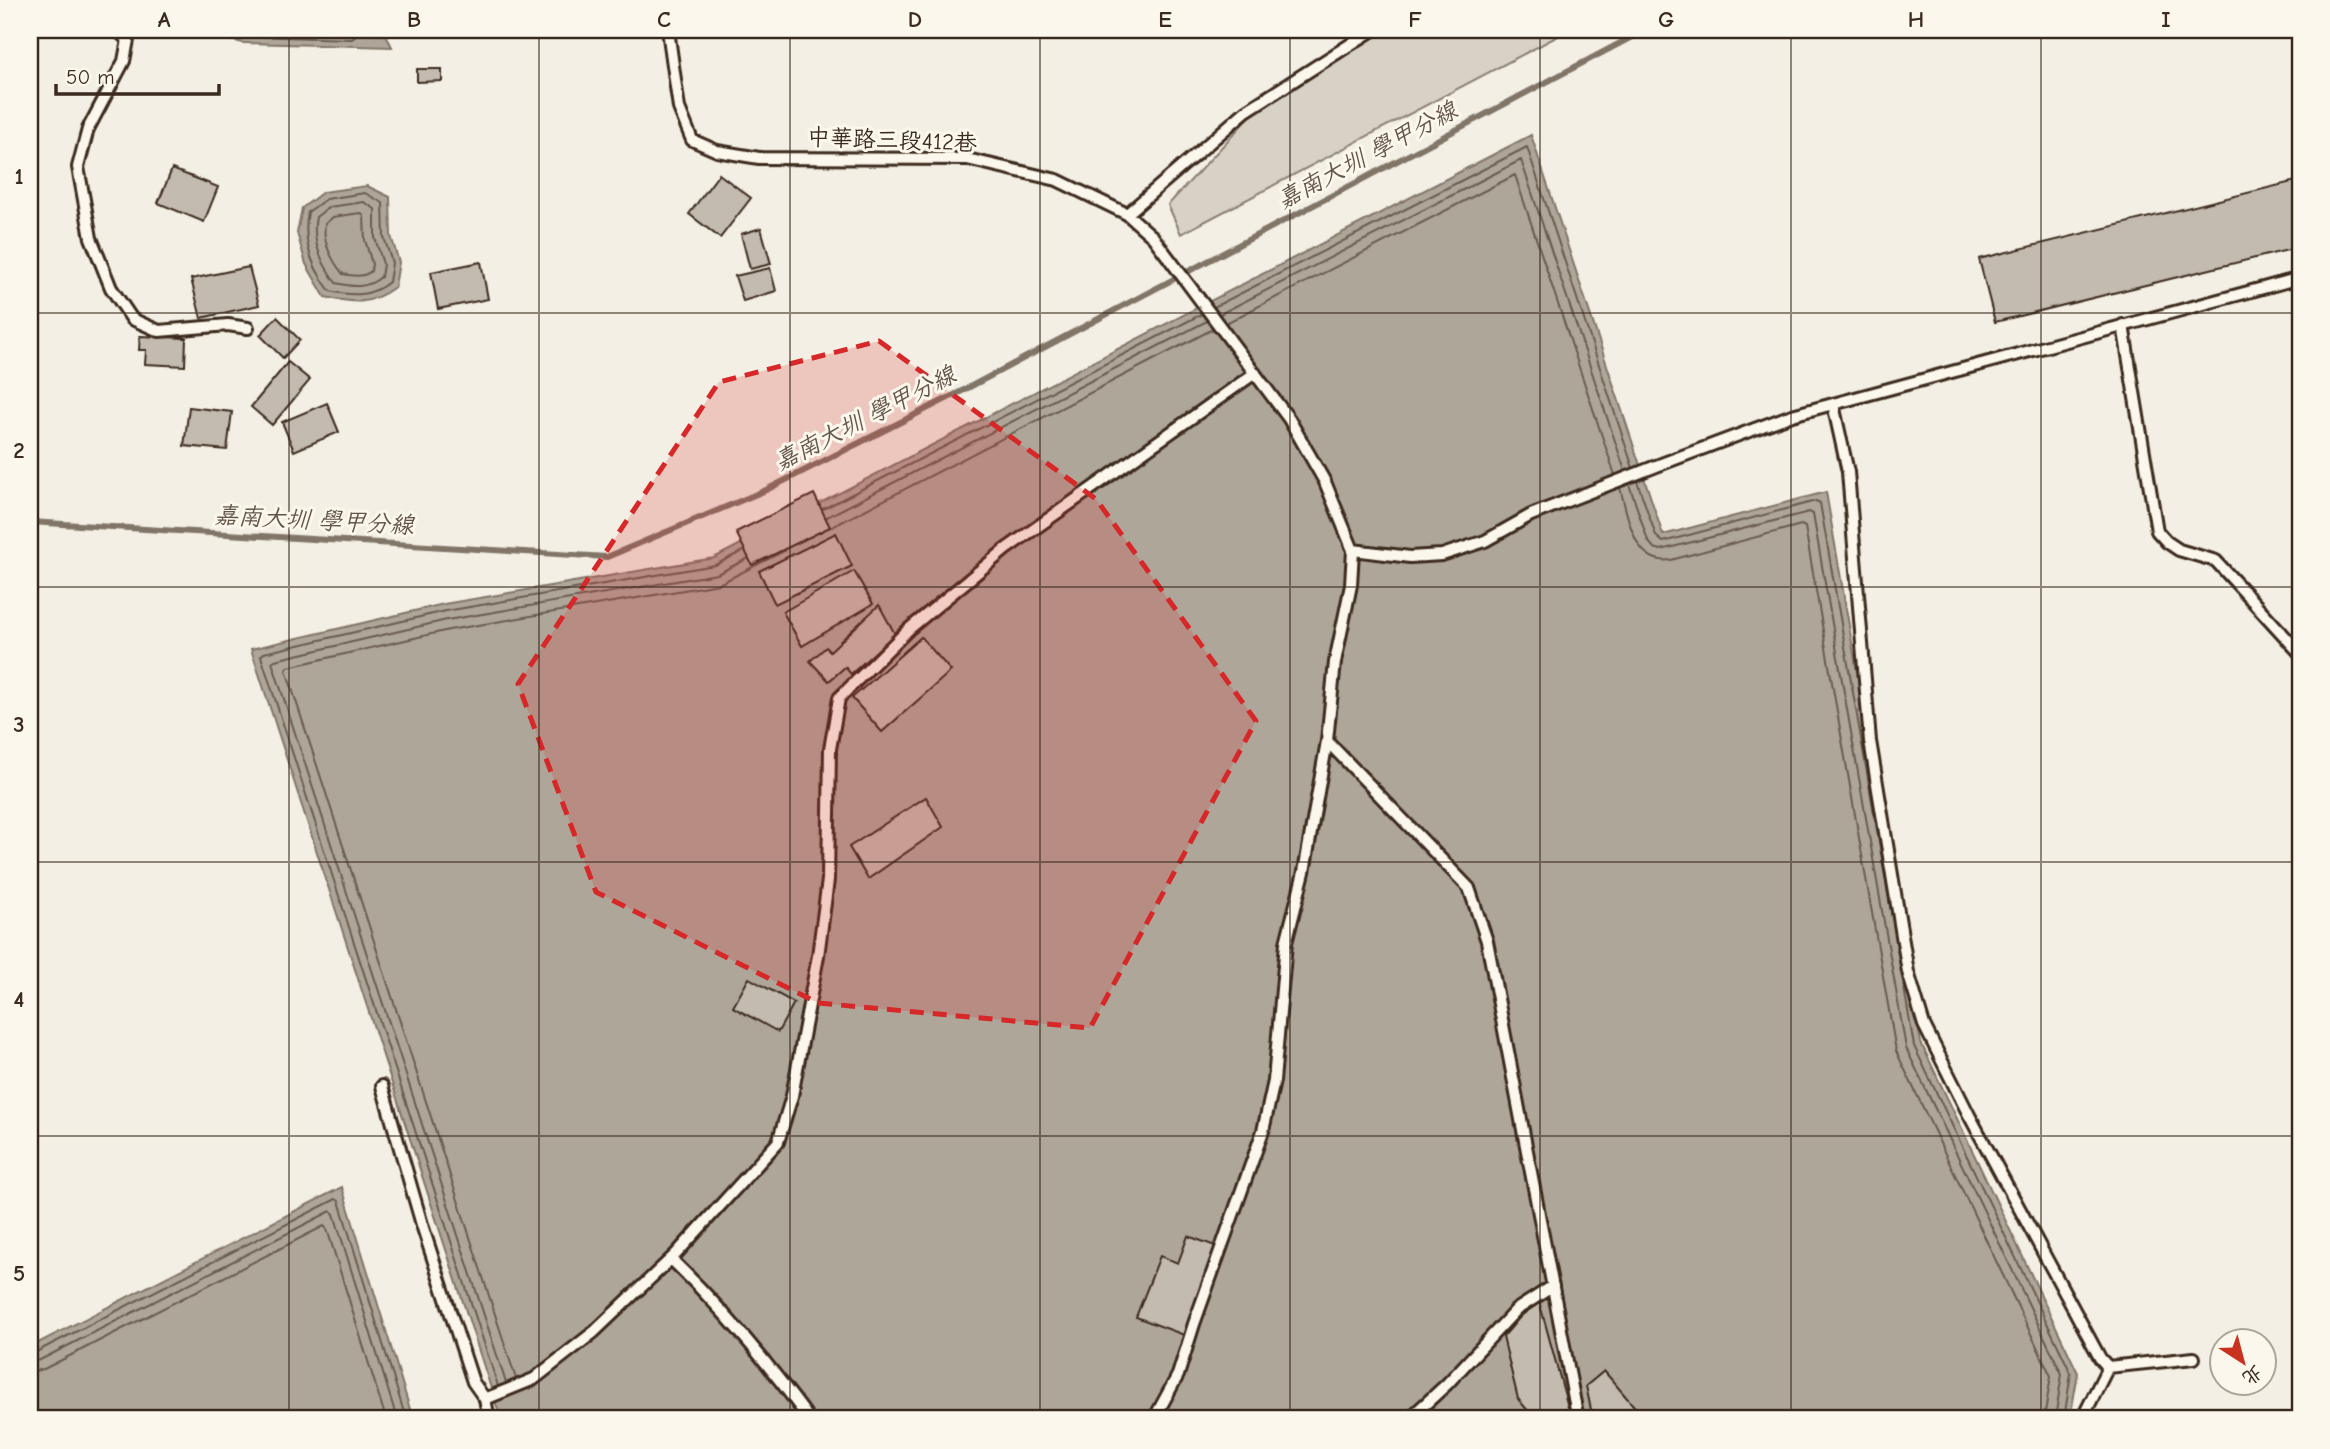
<svg xmlns="http://www.w3.org/2000/svg" width="2330" height="1449" font-family="'Comic Neue','LXGW WenKai TC',sans-serif">
<rect width="100%" height="100%" fill="#f3efe4"/>
<filter id="ink" filterUnits="userSpaceOnUse"><feTurbulence type="fractalNoise" baseFrequency=".0143" numOctaves="2"/><feDisplacementMap in="SourceGraphic" scale="14" xChannelSelector="R" yChannelSelector="G"/><feConvolveMatrix kernelMatrix="1 2 1 2 8 2 1 2 1" color-interpolation-filters="sRGB"/></filter>
<g filter="url(#ink)">
<path fill="#d8d1c6" stroke="#8a7e72" stroke-width="2" d="M1387,30H1543L1558,36L1181,234L1168,205L1276,88Z"/>
<path fill="#afa69a" stroke="#817468" stroke-width="2" d="M190,30H319L386,35L392,47L243,43Z
M1531,135L1663,535L1826,492L1921,1043L2078,1373L2070,1419H501L251,649L444,604L714,558Z
M367,186L390,197L391,236L399,262L395,287C368,306 356,303 325,297L306,264L297,233L302,208L323,192Z
M342,1187L413,1419H30V1347Z"/>
<g fill="none" stroke-linecap="round" stroke-linejoin="round">
<path stroke="#695c50" stroke-width="2" d="M219,30L244,36L352,39L355,37V30
M365,193L383,203L384,237L392,263L389,282C371,297 352,296 330,291C312,268 302,242 308,212L326,199Z
M364,202L375,209V238L383,264L381,277C367,289 352,287 336,283C322,264 311,241 316,217L329,207Z
M360,213L364,216L365,240L372,264L371,271C364,278 352,276 343,274C332,261 322,241 325,224L333,217Z
M1214,307L1527,147L1633,468
M1220,314L1521,160L1625,471
M1226,323L1515,175L1615,475
M1637,481L1656,536L1663,542L1816,501L1820,503L1894,928
M1629,484L1648,541L1654,548L1661,550L1809,512L1813,514L1906,1048L2062,1374L2055,1419
M1620,488C1628,515 1633,566 1671,560L1801,525L1805,527L1896,1051L2051,1376L2044,1419
M823,509L1202,314
M827,517L1207,321
M832,527L1213,329
M1902,976L1914,1046L2071,1373L2064,1419
M30,1353L36,1352L336,1199L339,1201L406,1419
M30,1362L40,1360L331,1211L334,1214L397,1419
M30,1372L44,1369L324,1226L327,1229L386,1419
M516,1379L286,670L288,667L449,630L719,584L784,551
M506,1383L272,662L275,660L447,620L717,574L747,559
M498,1386L261,656L264,653L446,611L715,565L743,551"/>
<path stroke="#817468" stroke-width="6" d="M30,522L607,557L766,490L962,391L1645,30"/>
</g>
<path fill="#c3bbb0" stroke="#3b2a1e" stroke-width="2" d="M417,69H442V81L417,82Z
M172,169L218,187L204,222L158,203Z
M719,174L751,198L720,238L689,214Z
M2300,180V247L1995,322L1979,259Z
M761,228L771,264L750,269L741,234Z
M481,262L488,299L438,309L431,272Z
M249,267L259,305L201,318L191,279Z
M770,268L776,291L743,301L735,276Z
M277,317L300,340L283,358L260,335Z
M140,336L186,338L185,366L145,364L146,350H139Z
M288,362L310,380L272,425L251,407Z
M327,403L339,432L294,451L282,422Z
M189,407L232,412L227,450L184,446Z
M814,494L830,527L752,565L736,532Z
M836,533L852,566L775,604L759,571Z
M854,571L873,604L802,646L783,612Z
M879,605L895,634L851,674L845,667L829,681L810,661L826,647L830,651Z
M921,637L951,671L882,732L852,698Z
M926,797L943,827L868,879L849,847Z
M749,978L794,1003L778,1032L733,1007Z
M1188,1236L1218,1247L1184,1335L1136,1317L1160,1256L1178,1263Z
M1539,1301L1571,1418L1569,1419H1535L1518,1399L1503,1337L1520,1317Z
M1604,1371L1645,1419H1593L1586,1386Z"/>
<g fill="none" stroke-linecap="round" stroke-linejoin="round">
<defs>
<path id="service" d="M117,30L128,40L124,61L88,129L78,167L91,238L111,288L132,319L159,331L228,325L248,328
M668,30L679,108L692,140L717,151L759,158L967,159L1057,180L1127,214L1153,237L1289,419L1325,482L1353,550L1351,585L1335,662L1327,741L1304,872L1286,943L1274,1081L1263,1131L1194,1324L1178,1375L1154,1419
M1127,214L1246,111L1373,30
M2123,325L2157,531L2167,542L2179,550L2216,561L2300,653
M1353,550L1410,557L1442,555L1485,541L1531,515L1664,463L1792,415L1833,404
M1327,741L1469,888L1487,941L1578,1419
M382,1086L423,1228L473,1382L485,1399L489,1419
M671,1259C721,1307 768,1363 809,1419
M2194,1358L2108,1367L2100,1358L1969,1115L1924,1025L1908,972L1870,741L1848,472L1833,404L2300,278
M485,1399L534,1379L594,1332L676,1254L778,1142L792,1096L818,956L828,880L830,749L839,698L909,629L1006,549L1255,373
M1409,1419L1447,1384L1516,1310L1553,1286
M2082,1419L2108,1367"/>
</defs>
<use href="#service" stroke="#3b2a1e" stroke-width="16"/>
<use href="#service" stroke="#fbf7ec" stroke-width="10"/>
</g>
</g>
<path fill="#d62828" fill-opacity="0.2" stroke="#d62828" stroke-width="5" stroke-dasharray="14 9" stroke-linejoin="round" d="M879,341L1096,499L1256,721L1090,1028L818,1003L596,892L518,684L719,382Z"/>
<path fill="none" stroke="#3b2a1e" stroke-width="2" stroke-opacity="0.55" d="M289,30V1419M539,30V1419M790,30V1419M1040,30V1419M1290,30V1419M1540,30V1419M1791,30V1419M2041,30V1419M30,313H2300M30,587H2300M30,862H2300M30,1136H2300"/>
<g text-anchor="middle" dominant-baseline="central" stroke-width="6" stroke-linejoin="round" paint-order="stroke">
<g font-size="23" fill="#3b2a1e" stroke="#fbf7ec">
<text transform="translate(892 140) rotate(2)">中華路三段412巷</text>
</g>
<g font-size="24" font-style="italic" fill="#645549" stroke="#fbf7ec">
<text transform="translate(1367 155) rotate(-28)">嘉南大圳 學甲分線</text>
<text transform="translate(865 418) rotate(-27)">嘉南大圳 學甲分線</text>
<text transform="translate(314 520) rotate(3)">嘉南大圳 學甲分線</text>
</g>
</g>
<rect width="2330" height="1449" fill="none" stroke="#fbf7ec" stroke-width="77"/>
<g transform="translate(2243 1362) rotate(144)"><circle r="33" fill="#fbf7ec" stroke="#aea59a" stroke-width="2"/>
<path d="M0-5L12 26L0 18L-12 26Z" fill="#c8321e"/>
<text y="-10" font-size="19" font-weight="bold" text-anchor="middle" fill="#3b2a1e">北</text>
</g>
<path d="M56 84v10h163v-10" fill="none" stroke="#3b2a1e" stroke-width="3.5"/>
<text x="66" y="84" font-size="21" fill="#3b2a1e" stroke="#fbf7ec" stroke-width="5" paint-order="stroke">50 m</text>
<rect x="38" y="38" width="2254" height="1372" fill="none" stroke="#3b2a1e" stroke-width="2.5"/>
<g font-size="23" text-anchor="middle" font-weight="bold" fill="#3b2a1e">
<text x="164" y="27">A</text>
<text x="414" y="27">B</text>
<text x="664" y="27">C</text>
<text x="915" y="27">D</text>
<text x="1165" y="27">E</text>
<text x="1415" y="27">F</text>
<text x="1666" y="27">G</text>
<text x="1916" y="27">H</text>
<text x="2166" y="27">I</text>
<text x="19" y="184">1</text>
<text x="19" y="458">2</text>
<text x="19" y="732">3</text>
<text x="19" y="1007">4</text>
<text x="19" y="1281">5</text>
</g>
</svg>
